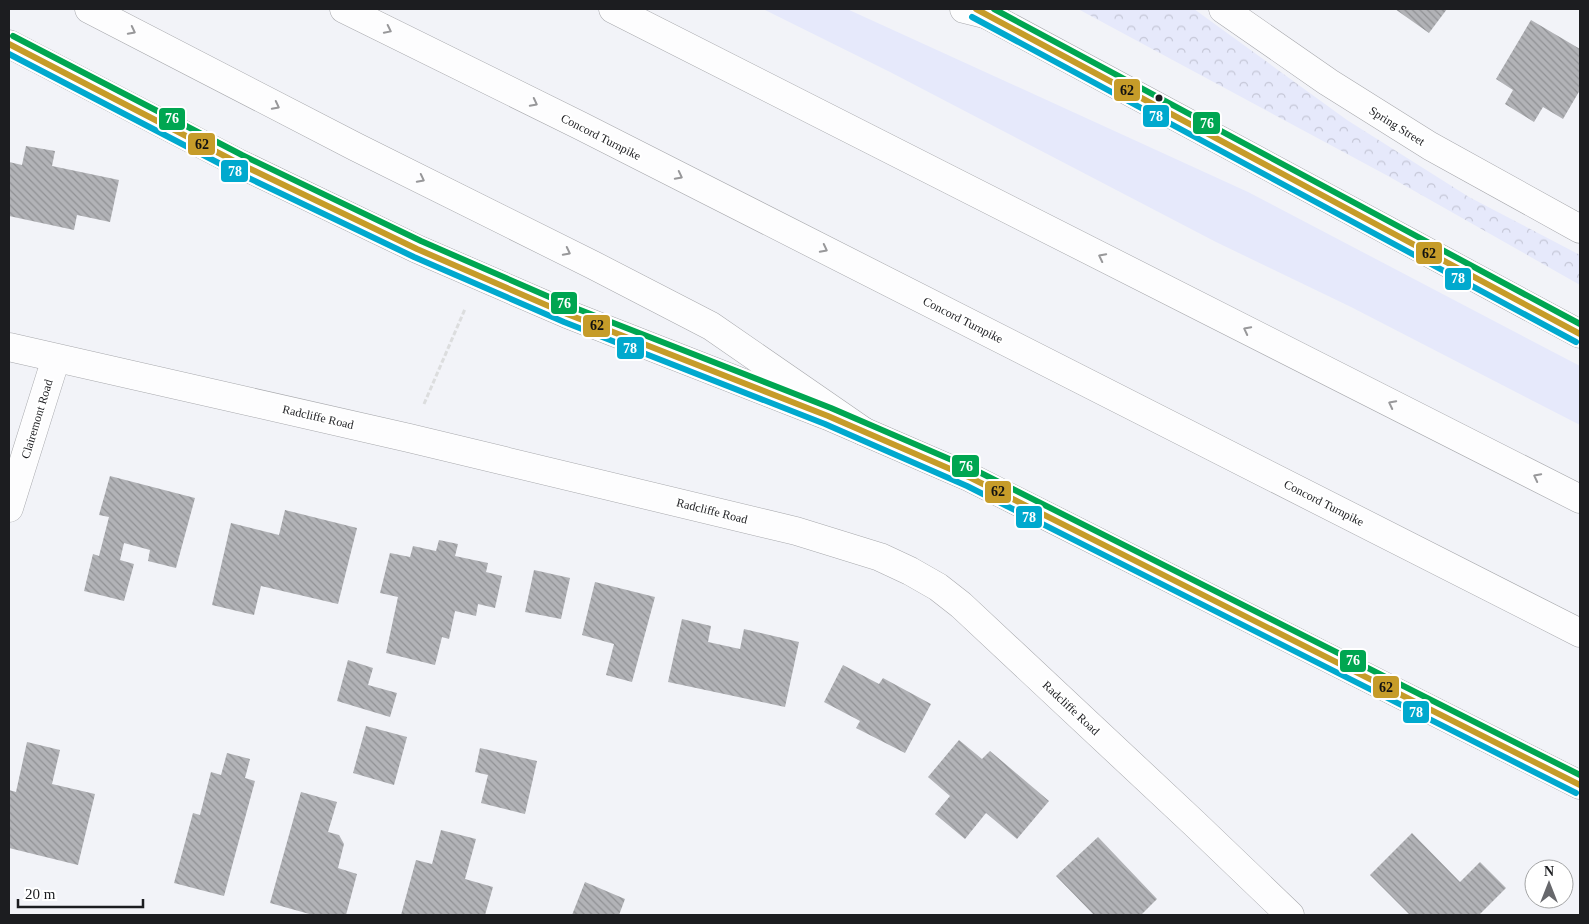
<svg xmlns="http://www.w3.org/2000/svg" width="1589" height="924" font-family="Georgia,serif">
<defs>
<pattern id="forest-crowns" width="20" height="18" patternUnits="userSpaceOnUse" patternTransform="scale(1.25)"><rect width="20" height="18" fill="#e6e9fb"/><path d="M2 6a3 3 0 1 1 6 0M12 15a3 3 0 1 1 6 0" fill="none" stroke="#c5c7d7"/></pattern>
<pattern id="building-back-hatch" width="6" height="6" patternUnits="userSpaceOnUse" patternTransform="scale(1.25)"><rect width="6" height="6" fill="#b2b3b7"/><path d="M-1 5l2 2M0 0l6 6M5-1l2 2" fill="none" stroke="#909194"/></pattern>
</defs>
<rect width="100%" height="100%" fill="#f2f3f8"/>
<path fill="#e6e9fb" d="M763,9H847L1248,192L1580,366V425L1351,307L1216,242L890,72Z"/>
<path fill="url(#forest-crowns)" d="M1078,9H1194L1347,120L1469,197L1580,255V285L1388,176Z"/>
<path fill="url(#building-back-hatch)" d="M1395,9H1447L1429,33Z
M1531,20L1580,49V90L1563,119L1543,107L1534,122L1505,104L1513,90L1496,79Z
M26,146L55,151L52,166L119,180L110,222L77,215L74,230L9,216V162L22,165Z
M110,476L195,498L176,568L148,561L150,550L124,543L120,560L134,564L124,601L84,591L93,554L99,556L109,517L99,515Z
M285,510L357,528L338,604L261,586L254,615L212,605L231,523L279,535Z
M439,540L458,544L455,556L488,563L486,572L502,576L495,608L478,604L476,616L455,611L449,639L442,637L435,665L386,653L398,597L380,593L390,553L410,557L413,546L436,551Z
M534,570L570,578L561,619L525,612Z
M595,582L655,597L632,682L606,675L614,644L582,635Z
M682,619L711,626L708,642L740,649L744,629L799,642L785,707L668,682Z
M348,660L373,668L368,685L397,693L390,717L337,701Z
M843,665L879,684L883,678L931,704L905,753L856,728L860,721L824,702Z
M366,726L407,737L394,785L353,773Z
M959,740L982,759L990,751L1049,801L1017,839L986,813L965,839L935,814L950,796L928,777Z
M27,742L60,750L52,784L95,794L78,865L9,848V790L16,792Z
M480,748L537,761L525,814L481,803L488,775L475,772Z
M227,753L250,759L245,778L255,781L224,896L174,883L193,813L200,815L211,772L221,775Z
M301,792L337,802L328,832L339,835L344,844L338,868L357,874L346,915H313L270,903Z
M441,830L476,839L465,879L493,887L485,915H401L416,860L432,864Z
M1412,833L1460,882L1480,862L1506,888L1479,915H1410L1370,875Z
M1098,837L1157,899L1141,915H1094L1056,876Z
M585,882L625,899L619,915H572Z"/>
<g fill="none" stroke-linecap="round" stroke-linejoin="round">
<defs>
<path id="minor" d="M9,347L409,438L796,531L880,557L910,571L938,587L961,605L1195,824L1290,915
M9,508L56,358"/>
<path id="tertiary" d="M1223,9L1328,82L1430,146L1580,229"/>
<path id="secondary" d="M976,9L1580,334
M9,44L238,163L417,249L567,314L828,416L971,478L1580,785"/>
<path id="motorway" d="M89,9L356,147L593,265L711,326L863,431
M344,9L581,126L1580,633
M613,9L1580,499
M964,9L988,15"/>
</defs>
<use href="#minor" stroke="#a7a8ac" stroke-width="29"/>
<use href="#tertiary" stroke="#a7a8ac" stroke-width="29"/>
<use href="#secondary" stroke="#a7a8ac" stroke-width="29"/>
<use href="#motorway" stroke="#a7a8ac" stroke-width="29"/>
<path stroke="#dcddde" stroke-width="3" stroke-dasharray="5 2.5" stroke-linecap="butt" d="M424,404L465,309"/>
<use href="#minor" stroke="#fdfdfe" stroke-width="28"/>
<use href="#tertiary" stroke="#fdfdfe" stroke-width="28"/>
<use href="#secondary" stroke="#fdfdfe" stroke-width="28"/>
<use href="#motorway" stroke="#fdfdfe" stroke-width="28"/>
<defs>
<path id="bus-1" d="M976,9L1580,334
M9,44L238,163L417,249L567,314L828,416L971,478L1580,785"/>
<path id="bus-2" d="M972,17L1576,342
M9,54L234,171L414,257L564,322L825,424L967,486L1576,793"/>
<path id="bus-3" d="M994,9L1580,324
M13,36L242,155L421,241L570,306L831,408L975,470L1580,775"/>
</defs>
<use href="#bus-1" stroke="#fff" stroke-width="10"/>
<use href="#bus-2" stroke="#fff" stroke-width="10"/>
<use href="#bus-3" stroke="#fff" stroke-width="10"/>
<use href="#bus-1" stroke="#c69c29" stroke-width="6"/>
<use href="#bus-2" stroke="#00a9ce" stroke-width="6"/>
<use href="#bus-3" stroke="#00a651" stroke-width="6"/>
</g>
<defs><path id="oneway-chevron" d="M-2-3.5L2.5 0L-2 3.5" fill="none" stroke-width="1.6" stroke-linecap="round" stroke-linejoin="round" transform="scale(1.25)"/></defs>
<g stroke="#98989a">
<use href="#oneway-chevron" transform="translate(388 30) rotate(26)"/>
<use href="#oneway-chevron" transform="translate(132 31) rotate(27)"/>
<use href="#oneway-chevron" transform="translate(534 103) rotate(27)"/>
<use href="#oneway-chevron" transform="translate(276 106) rotate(27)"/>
<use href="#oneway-chevron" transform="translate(679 176) rotate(27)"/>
<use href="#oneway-chevron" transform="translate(421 179) rotate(27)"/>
<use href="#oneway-chevron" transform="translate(824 249) rotate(27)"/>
<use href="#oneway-chevron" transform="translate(567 252) rotate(27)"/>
<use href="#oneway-chevron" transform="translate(1102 257) rotate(-153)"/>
<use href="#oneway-chevron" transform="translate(1247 330) rotate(-153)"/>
<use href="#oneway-chevron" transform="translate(1392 404) rotate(-153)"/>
<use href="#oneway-chevron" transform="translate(1537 477) rotate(-153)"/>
</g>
<circle fill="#1c1d20" stroke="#fff" stroke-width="2" cx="1159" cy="98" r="4.5"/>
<g text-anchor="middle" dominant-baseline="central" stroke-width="4" stroke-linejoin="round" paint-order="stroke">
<g font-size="12" fill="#1c1d20" stroke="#fff">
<text transform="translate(1397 126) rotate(32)">Spring Street</text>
<text transform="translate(601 137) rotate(27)">Concord Turnpike</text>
<text transform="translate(963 320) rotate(27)">Concord Turnpike</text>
<text transform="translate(318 417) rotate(13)">Radcliffe Road</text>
<text transform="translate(37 419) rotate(-73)">Clairemont Road</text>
<text transform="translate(1324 503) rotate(27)">Concord Turnpike</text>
<text transform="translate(712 511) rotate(14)">Radcliffe Road</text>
<text transform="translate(1071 708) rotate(43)">Radcliffe Road</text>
</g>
</g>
<g stroke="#fff" stroke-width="2">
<rect x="1113" y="78" width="28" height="24" rx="5" fill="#c69c29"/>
<rect x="1142" y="104" width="28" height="24" rx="5" fill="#00a9ce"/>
<rect x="158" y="107" width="28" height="24" rx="5" fill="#00a651"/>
<rect x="1192" y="111" width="29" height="24" rx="5" fill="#00a651"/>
<rect x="187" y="132" width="29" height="24" rx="5" fill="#c69c29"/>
<rect x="220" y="159" width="29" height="24" rx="5" fill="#00a9ce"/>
<rect x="1415" y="241" width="28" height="24" rx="5" fill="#c69c29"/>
<rect x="1444" y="267" width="28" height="24" rx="5" fill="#00a9ce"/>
<rect x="550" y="291" width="28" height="24" rx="5" fill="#00a651"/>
<rect x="582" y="314" width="29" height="24" rx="5" fill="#c69c29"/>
<rect x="616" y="336" width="29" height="24" rx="5" fill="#00a9ce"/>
<rect x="951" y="454" width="29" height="24" rx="5" fill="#00a651"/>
<rect x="984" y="480" width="28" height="24" rx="5" fill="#c69c29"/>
<rect x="1015" y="505" width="28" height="24" rx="5" fill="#00a9ce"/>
<rect x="1339" y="649" width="28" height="24" rx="5" fill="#00a651"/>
<rect x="1372" y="675" width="28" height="24" rx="5" fill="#c69c29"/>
<rect x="1402" y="700" width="28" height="24" rx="5" fill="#00a9ce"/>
</g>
<g font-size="14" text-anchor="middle" font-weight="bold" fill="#fff">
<text x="1156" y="121">78</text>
<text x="172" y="123">76</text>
<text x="1207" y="128">76</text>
<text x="235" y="176">78</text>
<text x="1458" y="283">78</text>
<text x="564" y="308">76</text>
<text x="630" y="353">78</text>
<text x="966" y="471">76</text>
<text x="1029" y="522">78</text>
<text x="1353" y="665">76</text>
<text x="1416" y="717">78</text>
</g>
<g font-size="14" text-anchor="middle" font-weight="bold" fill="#111">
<text x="1127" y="95">62</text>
<text x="202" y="149">62</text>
<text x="1429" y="258">62</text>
<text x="597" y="330">62</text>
<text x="998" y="496">62</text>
<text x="1386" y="692">62</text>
</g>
<rect width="1589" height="924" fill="none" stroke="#1c1d20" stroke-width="20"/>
<g transform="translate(1549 884)"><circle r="24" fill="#ffffff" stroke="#a4a5a6"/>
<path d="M0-4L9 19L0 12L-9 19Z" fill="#67686c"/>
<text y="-8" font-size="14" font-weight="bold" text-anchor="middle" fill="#1c1d20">N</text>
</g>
<path d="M18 899v8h125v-8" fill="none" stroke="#1c1d20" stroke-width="2.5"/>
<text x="25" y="899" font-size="15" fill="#1c1d20" stroke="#ffffff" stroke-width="4" paint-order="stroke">20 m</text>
</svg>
